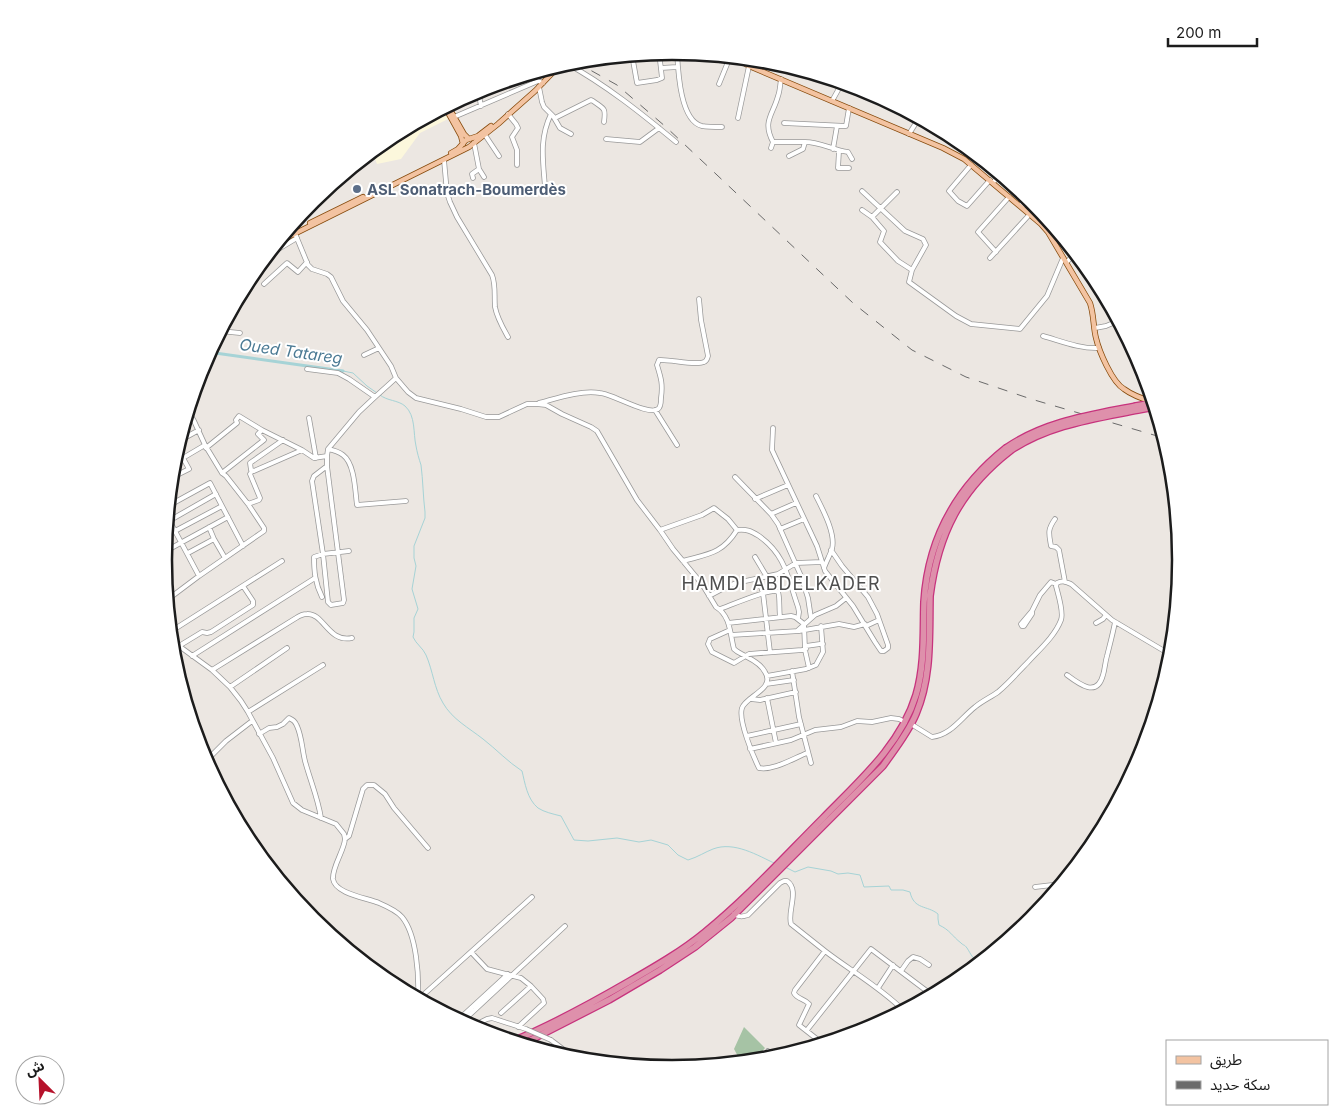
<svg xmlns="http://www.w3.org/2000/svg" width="1343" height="1120" font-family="Inter,'Noto Sans Arabic',sans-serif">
<rect width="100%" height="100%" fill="#ece7e2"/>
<path fill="#fcf7dc" d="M442,109L448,119L420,133L401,159L377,164L372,151L389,137Z"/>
<path fill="#a6c3a5" d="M744,1027L765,1048L760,1054L761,1056L751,1061L741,1062L734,1049Z"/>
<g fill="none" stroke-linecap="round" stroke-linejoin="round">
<path stroke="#a6d3d6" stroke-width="1" d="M343,371L353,373L367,386L377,393
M380,395C387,401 398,400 405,406C416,416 413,433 416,446C417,452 419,459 421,465C423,480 423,496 425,512V518L414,546V558L416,566L412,589L418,609L414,618V632L413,637C416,644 423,648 426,655C433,671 434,688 443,703C452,719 469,728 483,739C496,749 508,762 522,771C525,783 527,799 538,808C544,812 553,814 561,816L574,840L588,841L617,838L639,842L651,840L668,845L678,855L688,860C698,857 705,852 713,849C734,841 757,855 776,864
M785,867L795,872L808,867L831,871L838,874L848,873L860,875L864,887L889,886L891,890H903L910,892C914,910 927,905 938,914V919L939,925C950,930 952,936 961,943C964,946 964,944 967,948C971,954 972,959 980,962"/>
<path stroke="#a6d3d6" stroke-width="3" d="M208,352L343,371"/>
<defs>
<path id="minor" d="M677,52C678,70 680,121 702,126C708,127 716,127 722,127
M632,55L637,83L657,80L662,78L659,52
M566,63C606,85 641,113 676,142
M661,68L677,67
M719,84L730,57
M539,87L542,102L544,107L553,116L560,128L571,134
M478,90L481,106
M832,101L842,83
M508,114L516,124L518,128L512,137L517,150V165
M454,117L538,81L543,83
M555,118L591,100L593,101C604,109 606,107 604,122
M738,118L749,66
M784,123L846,126L849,108
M909,134L919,118
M485,135L499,156
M606,139L640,142L659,128
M773,142C762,121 773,115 778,96C780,91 780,85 781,79
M474,143L479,169L484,177
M771,148L773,142H805
M833,149L837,126
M839,151L838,168H849
M789,156L803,149L805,142C820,142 833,150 848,152L852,159
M444,160L447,193L450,202L457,217L492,275C496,285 494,296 495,307C497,318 503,328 508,337
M971,165L949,191L958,201L967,206L990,180
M990,166L999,177L993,182
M473,178L472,174L479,169
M545,187C543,160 539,139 551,114
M862,191L905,231L923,239L926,245L912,270L909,282L956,316L971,324L1020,329L1047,296L1063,258
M1021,192L1022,207
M1022,207L1030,199
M862,210L872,217L884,231L880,242L898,261L912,270
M872,217L897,192
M294,231L308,265L312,269L327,274L331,277L343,301L367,330L391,366L396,378L408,392L416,398L461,409L486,417H499L527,404H537L546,405L562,414L591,427L597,431L637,500L660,530L673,549L702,584L716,607C731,616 730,635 734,649C738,653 743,654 747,657C753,660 762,666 765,672C776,689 746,696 742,708C738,720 753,756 759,768C773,771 794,758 807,753
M996,252L978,232L1009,197
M990,258L1030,214
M1067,262L1075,253
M251,275L277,250L297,238
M264,284L287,263L298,272L307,262
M233,307L237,304
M1095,328L1106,326L1113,323L1120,325
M220,331L240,333
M1043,336C1061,341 1080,349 1099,348
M364,355L379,348
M307,369L338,373L349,379L375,397
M539,403C558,398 580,390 600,393C613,394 648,416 658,409C661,407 661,402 661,398C663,384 661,378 657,365L659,360C670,359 695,366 704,362C707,361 707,359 708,356L701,320L699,299
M655,410L677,445
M309,418L316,458
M773,428L772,450L817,546L825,571L853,606L875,642L881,651H884L888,648V645L877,614L868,597L842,566L831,550
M283,440L250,463L251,470L254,471L302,450
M179,441L199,430
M206,448L237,423L236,420L239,416L262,430
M328,449C333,450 339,452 343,455C355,464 355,491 357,505L406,501
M173,459L179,455L183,458L205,445
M327,466L314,476L312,481L323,554L328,602L331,605L343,603L344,600L327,466V456L328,449L359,412L375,397L396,378
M222,473L264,440L258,434L262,430L302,450L314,458L327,456
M735,477L771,514L778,524L801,576L808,598L811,618
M171,478L189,469L183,458
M816,496C823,510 836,534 832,549C830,555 826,562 824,568
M755,499L788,485
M248,504L259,500L260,498L250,474L252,471
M168,506L210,483L243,546
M771,514L796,503
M167,516L199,576
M1055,519C1047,530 1049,534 1051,546L1056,547L1059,550L1065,582
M167,522L216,494
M780,529L804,519
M660,530L702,515L714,508L728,519L737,530C747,529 751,531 759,536C786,555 788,579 798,607L799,612L798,619
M175,531L222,506
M214,539L225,558
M164,552L228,517
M188,553L214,539L209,527
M755,557L767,577
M683,561C708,554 722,554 737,530
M758,578L763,593L770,652
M709,596L726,587L736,583L778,574L796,563L822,562
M322,597C315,583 314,571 314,557L323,554L349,551
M167,600L199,576L264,531V528L248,504L226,476L222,473L205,445L194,421L188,411
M720,609C729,606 772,587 778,592C780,595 779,612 780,616
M1032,611L1040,595L1051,582L1056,584
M1032,611V614L1024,626H1022L1021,624Z
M728,623L791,616L795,617L804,624L805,650L809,668
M1096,623L1103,619L1106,615
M866,626L879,620
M730,630L710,639L708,644L712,652L734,663L749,654L802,650L806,649V646L820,644H823
M797,631L815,615L836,606L846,598
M170,632L282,561
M731,635L799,631L839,624L854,627L865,624
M171,642L179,646L212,670L230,687L241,701L248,712L273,758L293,803L302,810L336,824L344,834L345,839
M179,646L202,632L207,633L211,632L253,605V601L243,586
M192,656L315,578
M212,670L296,618C299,616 303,614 307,614C324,613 328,643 352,638
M792,671L799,717L811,763
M1067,675C1079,684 1097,698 1103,675C1105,669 1105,662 1107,656C1110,644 1113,633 1115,622
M767,676L806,669L816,665L823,652L821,626
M766,684L794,680
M230,687L287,648
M767,698L776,743
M751,699L760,700L796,692
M248,712L323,665
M911,724L932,737C951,735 961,718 975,707C982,701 991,697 998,692C1009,683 1018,672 1028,662C1039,650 1055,636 1061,620C1064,612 1058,594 1056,586L1057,583C1062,580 1066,582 1071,584L1112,620L1171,655
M259,734L269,728L277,727L283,724L289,718C293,720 295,721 297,726C302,737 302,749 305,761C310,780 318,798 321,818
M747,736L801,724
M750,749L791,740L815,730L841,727L857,721L872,722L891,718L899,719L905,722
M205,762L226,741L252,721
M1035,887L1061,884
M734,914C739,917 742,917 748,915L780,883L784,881H787C800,890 787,911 791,924L825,951
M471,952L487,969L521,978L531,986L543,999L544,1003L518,1027
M901,971L908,961L913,957L920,959L929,965
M878,988L893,965
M422,996L532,897
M422,996L430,1005
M418,999C419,977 417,935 402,917C397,911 386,906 379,903C368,898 335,894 333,879C332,867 344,851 345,839L349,836L363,789L367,785H374L385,794L394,808L428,848
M501,1013L531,986
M458,1020L508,974
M462,1021L476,1024
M463,1021L565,926
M471,1027L487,1019L492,1018L526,1029
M807,1030L871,949L932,995
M551,1040L576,1059
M822,1043L799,1025L809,1004C805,999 797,999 794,993L795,990L825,951C851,971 880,987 903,1010
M768,1051L778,1057
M553,1053L562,1049"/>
<path id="major" d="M736,58L749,66L943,148L964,159L1041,224L1048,232L1090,303C1094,315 1093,326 1096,338C1099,351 1112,382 1124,389C1132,395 1143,399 1153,402
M448,106L464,134L469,139
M445,107L461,136L463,144
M451,153L458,149L466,140L478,136L491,126
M310,223L363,197
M272,249L290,236L469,147L498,124L535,91L560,65"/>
<path id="highway" d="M1136,406L1153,403
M1138,410L1154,407
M513,1041C554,1024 592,1003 630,981C656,966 682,951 705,932C747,898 785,856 823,818C858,782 901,745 916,695C925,665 923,632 924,602C928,538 957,487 1006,448
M523,1044L609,1000L660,970L695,947L731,918L883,766C895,749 908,733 916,714C932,676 929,636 930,596C938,534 960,490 1010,451"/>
</defs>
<use href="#minor" stroke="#999" stroke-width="5.5"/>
<use href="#major" stroke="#874b0d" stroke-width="6"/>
<use href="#highway" stroke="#c7337d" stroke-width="8"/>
<use href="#minor" stroke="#fff" stroke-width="4"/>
<use href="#major" stroke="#f3c3a1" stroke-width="4.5"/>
<use href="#highway" stroke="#de90ab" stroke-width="5.5"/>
<path stroke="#6a6a6a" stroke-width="1" stroke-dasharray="10 10" stroke-linecap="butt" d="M574,61L617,85L666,127L853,303L912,350L966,377L1031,399L1164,438"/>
<defs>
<path id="minor-bridge" d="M526,1029L551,1040"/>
<path id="highway-bridge" d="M1006,448C1045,421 1091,415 1136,406
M1010,451C1048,425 1093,419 1138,410"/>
</defs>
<use href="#minor-bridge" stroke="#999" stroke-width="5.5" stroke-linecap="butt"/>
<use href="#highway-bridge" stroke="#c7337d" stroke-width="8" stroke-linecap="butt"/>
<use href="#minor-bridge" stroke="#fff" stroke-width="4"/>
<use href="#highway-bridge" stroke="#de90ab" stroke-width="5.5"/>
</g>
<circle fill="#5c6f8a" stroke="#fff" stroke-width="2" cx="357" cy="189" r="5"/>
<g text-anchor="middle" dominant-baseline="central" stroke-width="4" stroke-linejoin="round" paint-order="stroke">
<g font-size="15" font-weight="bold" fill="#4e5e75" stroke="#fff" text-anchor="start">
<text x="367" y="189">ASL Sonatrach-Boumerdès</text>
</g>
<g font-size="16" font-style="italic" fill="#4b7a94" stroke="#fff">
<text transform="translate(291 351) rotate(8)">Oued Tatareg</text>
</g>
<g font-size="18" letter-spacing="1" fill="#4f4f4f" stroke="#fff">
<text x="781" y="583">HAMDI ABDELKADER</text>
</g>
</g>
<path d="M0 0H1343V1120H0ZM172 560a500 500 0 1 1 1000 0a500 500 0 1 1-1000 0Z" fill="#fff" fill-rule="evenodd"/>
<path fill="none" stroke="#1c1c1c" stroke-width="2.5" d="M172 560a500 500 0 1 1 1000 0a500 500 0 1 1-1000 0Z"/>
<rect x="1166" y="1040" width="162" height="65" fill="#ffffff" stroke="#a4a4a4"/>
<rect x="1176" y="1056" width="25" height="8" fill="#f3c3a1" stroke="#a4a4a4"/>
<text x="1210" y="1065" font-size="15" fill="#1c1c1c">طريق</text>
<rect x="1176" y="1081" width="25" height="8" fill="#6a6a6a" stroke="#a4a4a4"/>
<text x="1210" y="1090" font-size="15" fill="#1c1c1c">سكة حديد</text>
<g transform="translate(40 1080) rotate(336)"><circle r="24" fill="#ffffff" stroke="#a4a4a4"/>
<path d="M0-4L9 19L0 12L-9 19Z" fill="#b6122b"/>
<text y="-8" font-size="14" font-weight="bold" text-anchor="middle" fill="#1c1c1c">ش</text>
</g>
<path d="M1168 38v8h89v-8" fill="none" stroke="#1c1c1c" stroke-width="2.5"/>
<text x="1176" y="38" font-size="15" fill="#1c1c1c" stroke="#ffffff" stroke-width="4" paint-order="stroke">200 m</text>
</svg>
